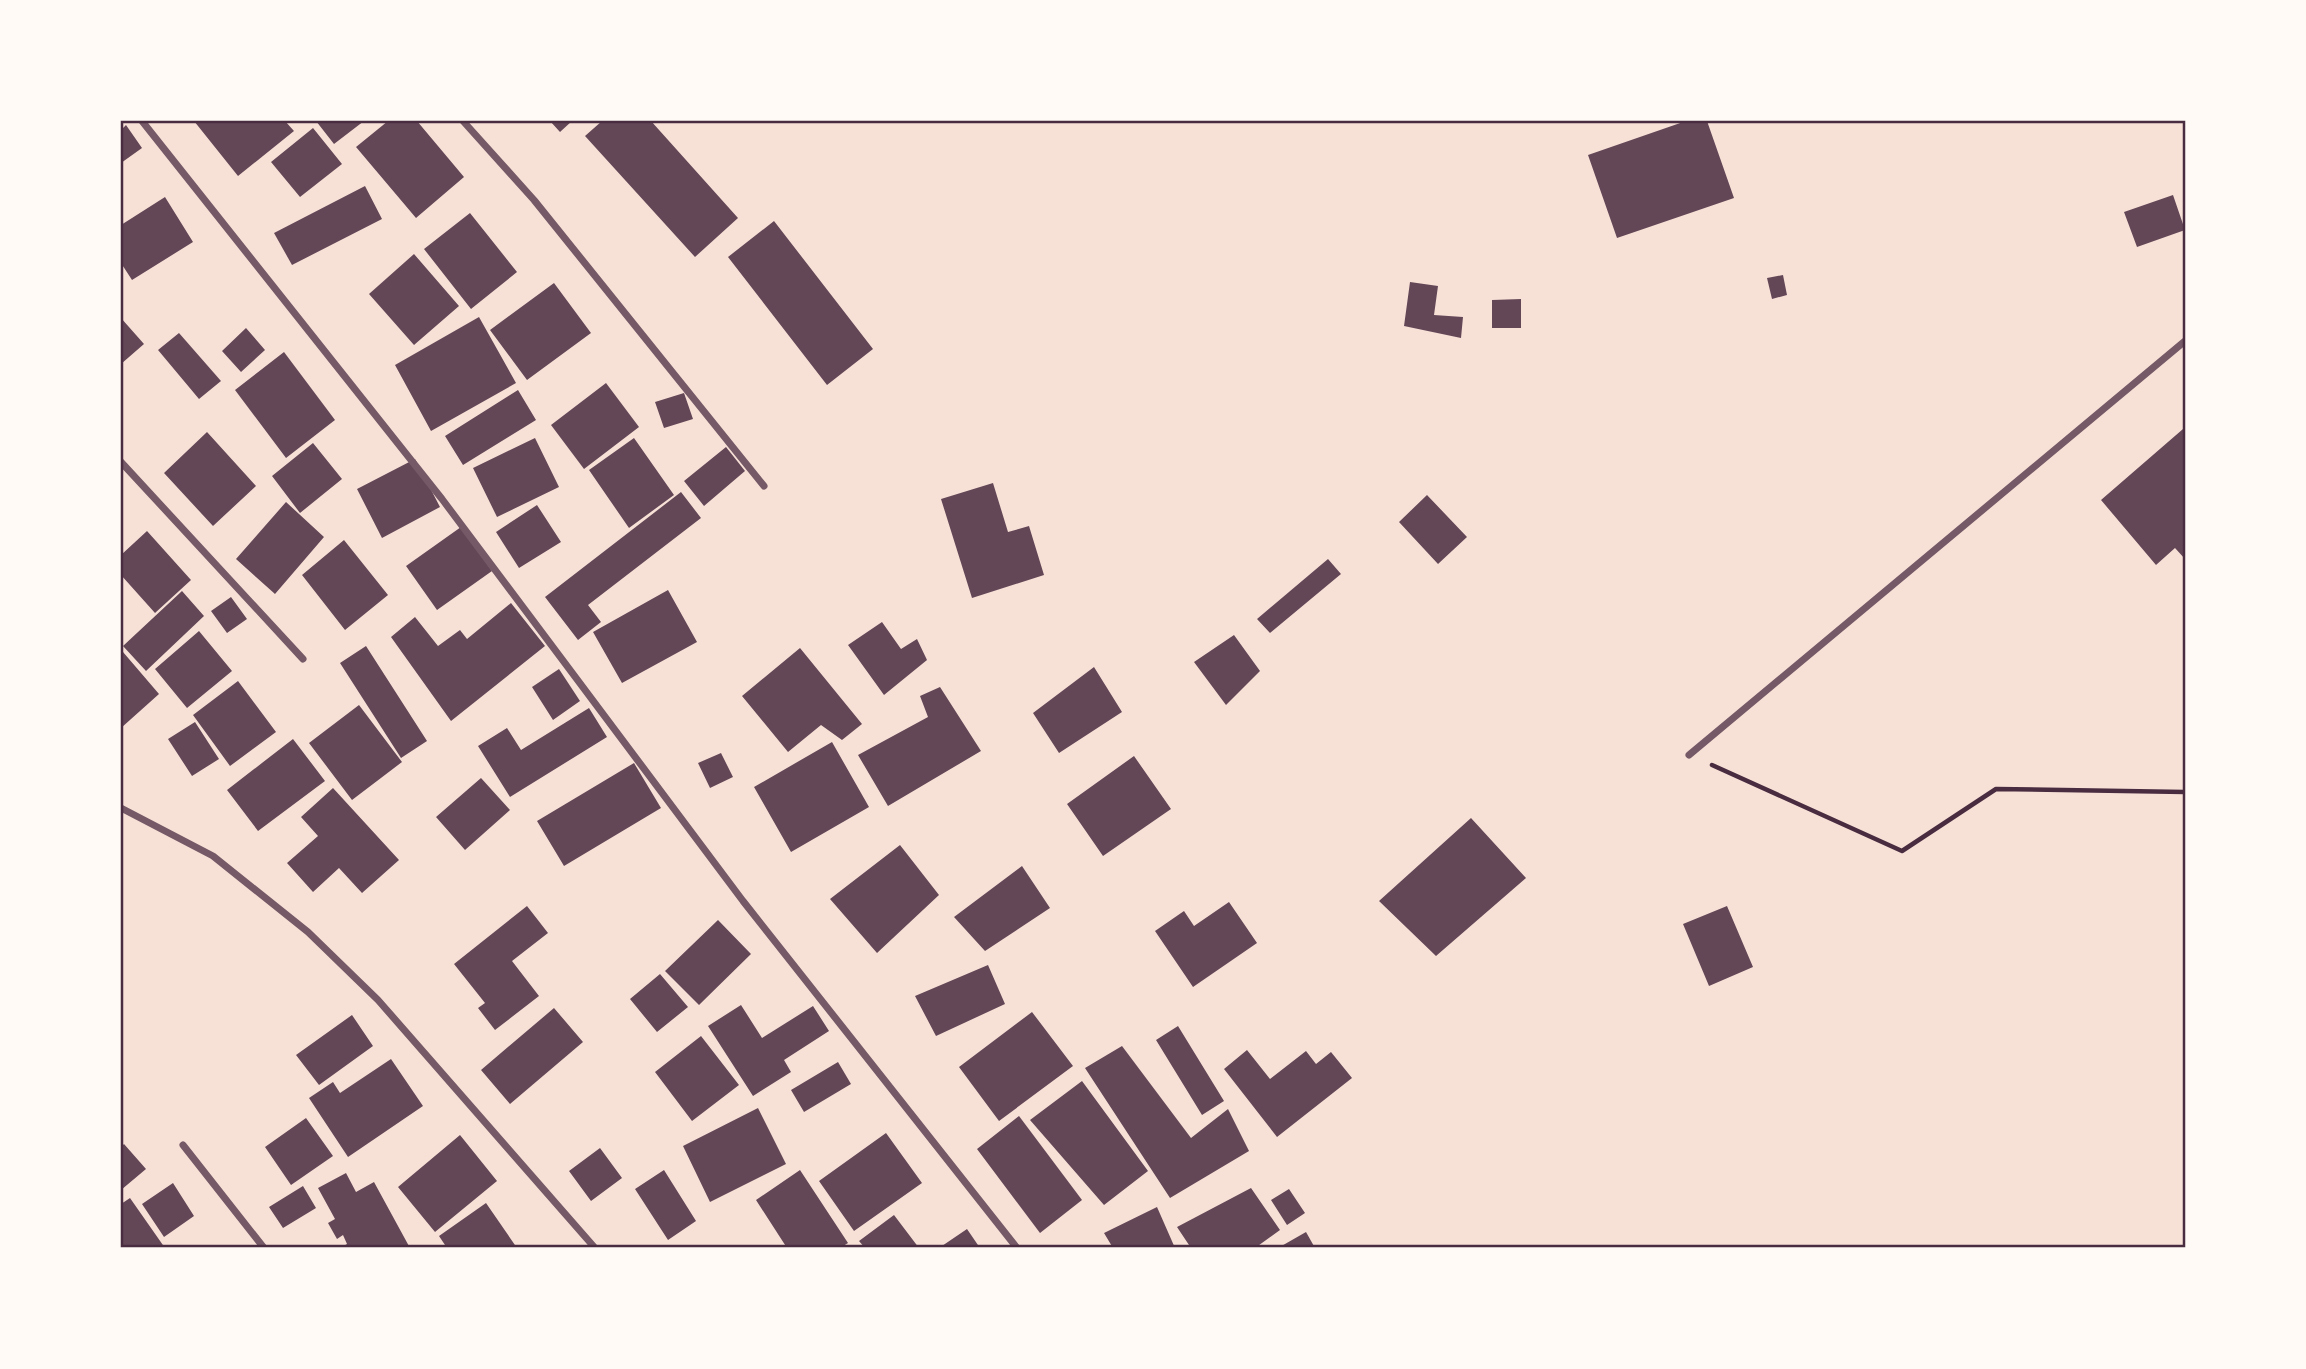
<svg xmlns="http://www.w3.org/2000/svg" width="2306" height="1369" font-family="'Work Sans',sans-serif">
<rect width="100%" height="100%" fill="#f7e1d7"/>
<path fill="#644757" d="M194,121H285L294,131L238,176Z
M316,121H364L334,144Z
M388,121H417L464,177L416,218L356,147Z
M550,121H572L560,132Z
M602,121H651L738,218L695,257L585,136Z
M1686,121H1707L1734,198L1617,238L1588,155Z
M126,125L142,148L121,163V130Z
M313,128L342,164L300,197L271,162Z
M365,186L382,219L292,265L274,233Z
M2173,195L2185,230L2137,247L2124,212Z
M165,197L193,242L132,280L121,263V225Z
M470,213L517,272L471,309L424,249Z
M774,221L873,349L827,385L728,257Z
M414,254L459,306L414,345L369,294Z
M1783,275L1787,295L1772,299L1767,278Z
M1410,282L1438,286L1434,315L1463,317L1461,338L1404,326Z
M554,283L591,333L527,380L490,330Z
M1521,299V328H1492V300Z
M479,317L516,383L431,431L395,365Z
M121,318L144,344L121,364Z
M246,328L265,350L241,372L222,351Z
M179,333L221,381L199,399L158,350Z
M284,352L335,420L286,458L235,390Z
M606,383L639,427L584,469L551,425Z
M518,390L536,420L463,465L445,436Z
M684,393L693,419L664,428L655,402Z
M2183,429L2185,559L2175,548L2156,565L2101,500Z
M207,432L256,486L213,526L164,473Z
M535,438L559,487L497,517L473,468Z
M634,438L674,495L629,528L589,470Z
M313,443L342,479L300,513L272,476Z
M726,447L745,471L704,506L684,481Z
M415,459L440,507L382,538L357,489Z
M993,483L1008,532L1029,526L1044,575L972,598L941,499Z
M681,492L701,518L588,605L601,622L578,640L545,597Z
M1427,495L1467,537L1438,564L1399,522Z
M286,502L324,537L275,594L236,559Z
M537,505L561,542L519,568L496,532Z
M461,527L492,571L437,610L406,566Z
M147,531L191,580L155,613L121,575V555Z
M344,540L388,595L345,630L302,575Z
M1328,559L1341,574L1270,633L1257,619Z
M668,590L697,642L622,683L593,632Z
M182,591L204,616L146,671L123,646Z
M231,597L247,619L227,633L211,611Z
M511,603L545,646L451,721L391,637L415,617L438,646L460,630L467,639Z
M882,622L901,649L917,639L927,660L884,695L848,645Z
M199,631L232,671L187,708L155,669Z
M1234,635L1260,671L1226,705L1194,662Z
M366,646L427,741L401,758L340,663Z
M800,648L862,724L842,740L821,725L788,752L742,696Z
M123,652L159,694L121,728V653Z
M1094,667L1122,712L1059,753L1033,713Z
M559,669L580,701L553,720L532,687Z
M238,681L276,732L230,766L193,715Z
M940,687L981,751L888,806L858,755L928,717L920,696Z
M359,705L402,762L352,800L309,743Z
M589,708L607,737L510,797L478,746L507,728L521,750Z
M195,722L219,759L192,776L168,739Z
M293,739L325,781L258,831L227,790Z
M832,742L869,807L791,852L754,787Z
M721,753L733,777L710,788L698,763Z
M1134,756L1171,809L1103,856L1067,804Z
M634,763L661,808L564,866L537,821Z
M481,778L510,810L465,850L436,817Z
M333,788L399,860L362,893L339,868L313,892L287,863L318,836L301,817Z
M1471,818L1526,878L1436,956L1379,901Z
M900,845L939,895L877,953L830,899Z
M1022,866L1050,908L985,951L954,917Z
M1229,902L1257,943L1193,987L1155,931L1184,911L1194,926Z
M527,906L548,933L512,961L539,996L495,1030L478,1008L485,1003L454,964Z
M1727,906L1753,967L1709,986L1683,924Z
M718,920L751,954L699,1005L665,971Z
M988,965L1005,1004L936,1036L915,996Z
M660,974L688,1007L657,1032L630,999Z
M741,1005L762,1038L813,1006L829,1031L784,1060L791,1072L753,1096L708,1026Z
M554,1008L583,1042L510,1104L481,1070Z
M1032,1012L1073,1066L999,1121L959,1067Z
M352,1015L373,1046L319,1085L296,1055Z
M1178,1026L1224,1101L1202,1115L1156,1040Z
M701,1036L739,1085L692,1121L655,1072Z
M1122,1046L1191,1138L1228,1109L1249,1151L1170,1198L1085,1068Z
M1247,1050L1270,1079L1306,1051L1316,1064L1331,1052L1352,1078L1277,1137L1224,1069Z
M391,1059L423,1106L348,1157L309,1098L333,1082L340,1093Z
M838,1062L851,1084L804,1112L791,1090Z
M1082,1081L1148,1171L1104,1205L1030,1120Z
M758,1108L786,1164L710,1202L683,1146Z
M1019,1116L1082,1200L1040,1233L977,1149Z
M306,1118L333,1156L291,1185L265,1147Z
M886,1133L922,1183L854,1231L819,1181Z
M460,1135L497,1181L435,1232L398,1187Z
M124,1144L146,1169L121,1190V1147Z
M600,1148L622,1178L591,1201L569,1171Z
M664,1170L696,1221L668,1240L635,1189Z
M800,1170L848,1243L840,1248H787L756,1200Z
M346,1173L356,1192L374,1182L410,1248H340L347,1244L343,1235L337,1239L328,1223L335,1219L318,1188Z
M173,1183L194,1216L164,1237L142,1204Z
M303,1186L316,1208L283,1228L269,1207Z
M1251,1188L1280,1230L1255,1248H1191L1177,1227Z
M1289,1189L1305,1213L1287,1225L1271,1200Z
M130,1198L165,1248H121V1204Z
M486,1203L517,1248H447L439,1236Z
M1157,1207L1175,1248H1113L1104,1233Z
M894,1215L919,1248H865L859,1241Z
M967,1229L980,1248H939Z
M1306,1232L1315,1248H1278Z"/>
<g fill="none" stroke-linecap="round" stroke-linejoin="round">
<path stroke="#4a2c40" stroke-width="4.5" d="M1712,765L1902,851L1996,789L2185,792"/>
<path stroke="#755966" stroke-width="7" d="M142,121L442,499L743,901L1017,1248
M463,121L534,200L764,486
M121,462L303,659
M1689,755L2185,341
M121,808L213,856L308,932L378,1000L595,1248
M183,1145L264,1248"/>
</g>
<rect width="2306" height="1369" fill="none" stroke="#fffaf5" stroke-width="245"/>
<rect x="122" y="122" width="2062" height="1124" fill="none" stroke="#4a2c40" stroke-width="2.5"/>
</svg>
